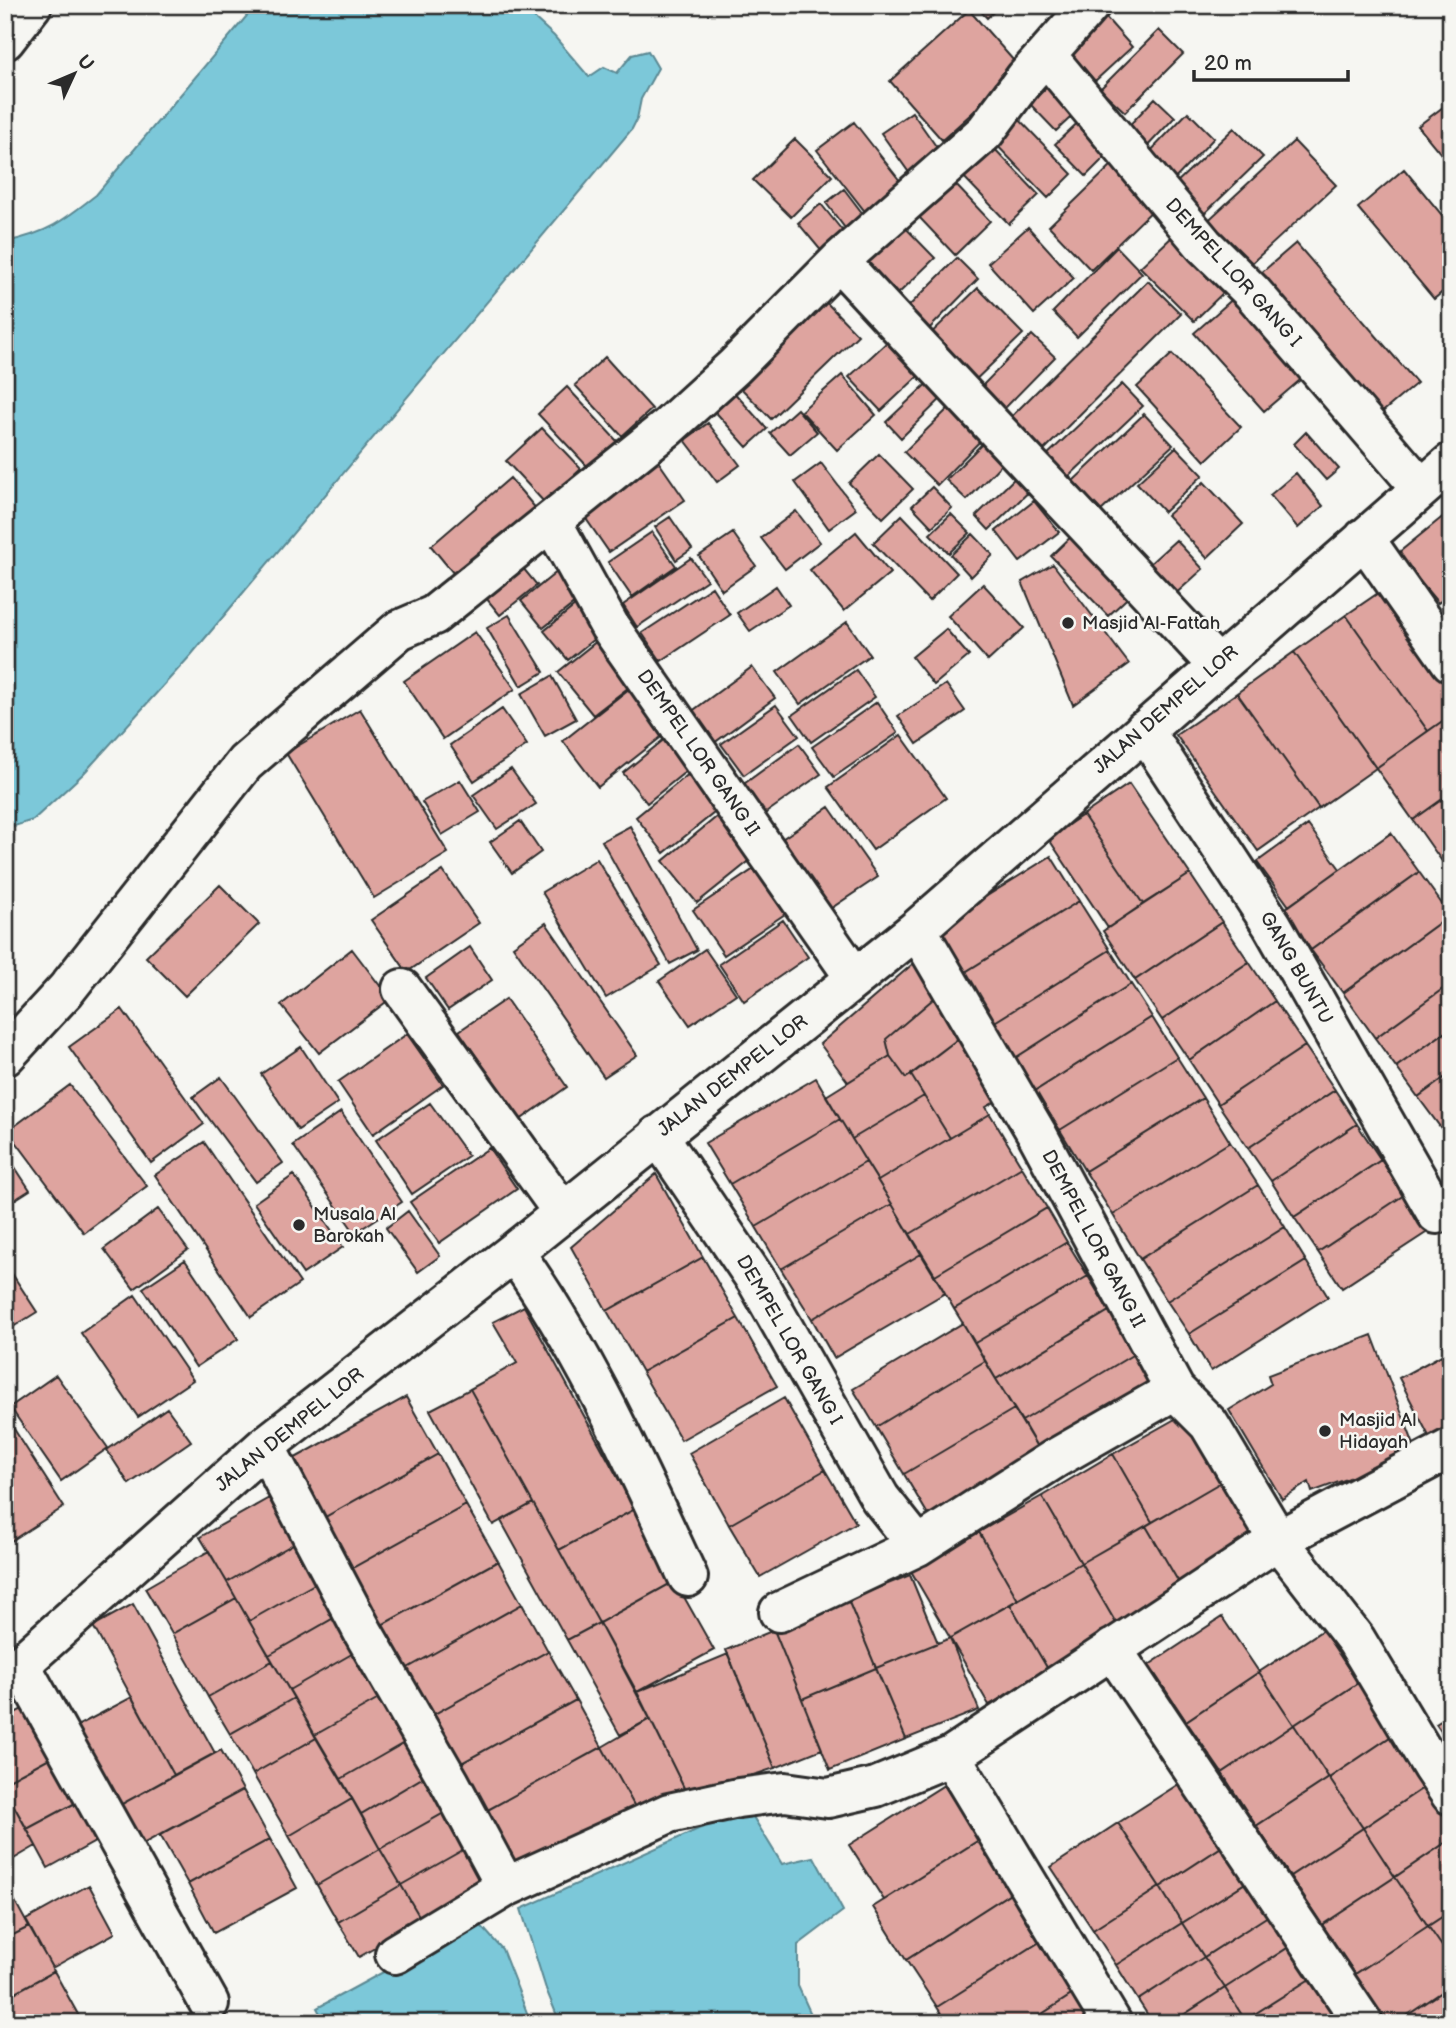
<svg xmlns="http://www.w3.org/2000/svg" width="1456" height="2028" font-family="'Balsamiq Sans',sans-serif">
<rect width="100%" height="100%" fill="#f6f6f2"/>
<filter id="ink" filterUnits="userSpaceOnUse"><feTurbulence type="fractalNoise" baseFrequency=".0143" numOctaves="2"/><feDisplacementMap in="SourceGraphic" scale="14" xChannelSelector="R" yChannelSelector="G"/><feConvolveMatrix kernelMatrix="1 2 1 2 8 2 1 2 1" color-interpolation-filters="sRGB"/></filter>
<g filter="url(#ink)">
<path fill="#7bc8d9" stroke="#5b8993" stroke-width="2" d="M256,5H520L554,36L589,77L604,67L617,73L632,55L648,51L658,68L641,99L637,119L632,129L191,655L84,773L33,820L5,829V242C48,233 63,221 96,195Z
M747,1807L782,1864L814,1857L843,1911L798,1945V1986L815,2023H560L546,1989L521,1909Z
M477,1921L502,1949L531,2023H325L317,2008Z"/>
<path fill="#dea49f" stroke="#2b2b2b" stroke-width="2" d="M975,5H1001L987,18Z
M969,10L1021,69L942,140L890,81Z
M1101,12L1132,47L1095,81L1063,45Z
M1159,30L1183,54L1125,112L1100,89Z
M1057,77L1084,105L1056,131L1030,104Z
M1155,98L1175,117L1143,151L1123,132Z
M1451,101V155L1445,159L1418,126Z
M912,112L945,159L915,181L881,133Z
M1188,112L1214,138L1171,183L1145,157Z
M1014,114L1072,174L1048,198L989,137Z
M1087,114L1117,145L1086,176L1055,144Z
M854,122L904,186L867,214L817,150Z
M1234,128L1263,157L1204,214L1174,185Z
M795,139L832,176L791,217L753,180Z
M1294,141L1336,185L1242,272L1201,227Z
M990,144L1039,195L1009,224L960,173Z
M1117,160L1159,204L1091,270L1049,226Z
M1404,169L1451,226V285L1434,299L1358,208Z
M954,183L990,221L955,255L919,217Z
M844,189L863,214L845,228L826,203Z
M821,204L845,234L823,253L798,223Z
M898,220L935,258L897,295L860,257Z
M1028,227L1074,278L1034,314L988,263Z
M1173,236L1226,290L1194,321L1140,267Z
M1296,243L1417,383L1380,414L1261,273Z
M1117,247L1142,273L1077,337L1053,312Z
M957,258L978,279L923,335L901,314Z
M1148,281L1181,314L1041,453L1008,420Z
M978,288L1023,334L967,388L922,342Z
M1236,296L1306,375L1264,411L1194,333Z
M822,298L858,335L771,419L735,382Z
M898,332L929,366L881,411L849,377Z
M1032,335L1055,357L1003,410L980,388Z
M1172,354L1241,427L1205,461L1137,387Z
M605,357L652,409L622,436L575,385Z
M842,375L876,415L837,450L801,411Z
M936,375L950,390L901,438L886,422Z
M1122,384L1143,406L1066,479L1045,457Z
M567,387L617,441L589,468L538,414Z
M731,389L767,429L747,447L711,407Z
M959,398L991,430L937,485L904,452Z
M797,409L817,432L790,455L770,433Z
M1144,414L1173,445L1101,511L1073,481Z
M708,423L740,465L717,482L685,440Z
M542,428L581,469L545,503L506,461Z
M1306,432L1339,469L1326,480L1294,444Z
M992,434L1012,453L967,500L946,480Z
M1176,447L1203,475L1164,512L1137,483Z
M879,454L913,489L883,518L849,483Z
M658,461L685,500L609,552L582,513Z
M821,463L856,509L829,529L795,482Z
M1025,468L1039,482L989,530L976,516Z
M1296,473L1323,506L1298,528L1270,495Z
M510,478L543,517L463,585L431,546Z
M1204,482L1243,524L1207,558L1167,515Z
M932,487L952,508L932,527L912,506Z
M1034,501L1059,532L1020,562L996,531Z
M1451,510V593L1438,603L1397,554Z
M796,511L820,542L785,569L761,538Z
M951,514L970,533L949,553L930,534Z
M902,515L957,573L929,601L873,543Z
M670,517L692,549L676,560L655,527Z
M1079,529L1137,589L1108,616L1051,556Z
M652,532L676,566L632,597L608,562Z
M856,532L890,573L844,611L810,570Z
M733,533L756,566L722,590L699,556Z
M973,534L993,555L971,577L951,555Z
M1176,540L1203,569L1172,597L1145,568Z
M514,557L537,585L500,615L477,587Z
M691,558L707,580L637,627L623,605Z
M1053,564L1129,664L1073,705L1022,582Z
M563,567L585,595L543,628L521,601Z
M983,584L1024,628L988,661L948,616Z
M1390,585L1451,671V715L1428,731L1346,615Z
M776,586L789,605L750,631L737,613Z
M712,587L730,615L661,661L642,633Z
M581,601L605,630L568,660L544,631Z
M509,615L544,672L521,686L487,628Z
M1346,615L1428,731L1376,768L1294,652Z
M847,622L870,655L800,704L777,672Z
M946,629L969,656L934,685L912,657Z
M475,632L515,689L443,739L404,681Z
M607,633L642,677L593,715L558,672Z
M1294,652L1376,768L1319,808L1237,693Z
M752,667L775,698L710,746L687,715Z
M856,670L875,697L811,742L792,715Z
M552,676L576,719L545,736L521,694Z
M639,681L675,726L598,787L563,741Z
M946,684L965,711L917,744L898,716Z
M1237,693L1319,808L1258,851L1176,735Z
M877,702L898,733L834,777L812,747Z
M776,705L799,736L744,775L721,744Z
M360,709L448,853L374,898L286,753Z
M502,709L527,745L474,781L450,745Z
M1451,715V793L1413,820L1376,768Z
M672,733L696,763L647,803L623,773Z
M901,735L946,798L873,850L828,787Z
M799,744L821,774L763,815L741,786Z
M511,769L536,804L497,829L473,795Z
M690,773L719,809L664,853L636,817Z
M460,780L480,812L442,835L422,802Z
M1129,784L1190,874L1143,904L1083,815Z
M1451,793V868L1448,870L1413,820Z
M829,807L878,877L824,913L776,843Z
M719,815L753,858L697,903L663,861Z
M1083,815L1143,904L1108,928L1048,838Z
M520,821L541,852L512,873L490,842Z
M1308,825L1340,869L1289,906L1257,862Z
M630,826L697,950L670,964L602,841Z
M1391,833L1419,872L1311,950L1283,910Z
M1051,856L1079,901L962,974L934,929Z
M597,859L661,965L606,998L542,892Z
M754,869L785,914L724,955L693,910Z
M443,871L479,923L407,972L371,920Z
M1419,872L1450,915L1343,993L1311,950Z
M1190,874L1222,922L1135,980L1103,931Z
M220,885L259,924L185,996L146,957Z
M1079,901L1110,950L993,1023L962,974Z
M1450,915L1451,983L1375,1038L1343,993Z
M783,920L808,957L744,1001L719,964Z
M1222,922L1249,962L1162,1020L1135,980Z
M546,923L637,1055L604,1077L513,946Z
M470,947L492,980L448,1010L426,978Z
M352,949L390,999L319,1053L281,1005Z
M705,949L736,994L690,1025L659,981Z
M1110,950L1131,984L1015,1058L993,1023Z
M915,962L939,994L886,1039L890,1056L848,1082L820,1044Z
M1249,962L1275,1001L1189,1060L1162,1020Z
M1451,983V1028L1396,1067L1375,1038Z
M1131,984L1152,1017L1035,1091L1015,1058Z
M939,994L963,1035L906,1078L890,1056L886,1039Z
M506,999L567,1087L520,1120L459,1031Z
M1275,1001L1305,1046L1218,1104L1189,1060Z
M122,1009L204,1124L151,1163L69,1047Z
M1152,1017L1177,1057L1060,1130L1035,1091Z
M1451,1028V1073L1418,1097L1396,1067Z
M407,1034L443,1085L373,1134L338,1082Z
M963,1035L1000,1099L986,1107L990,1114L950,1138L911,1075Z
M1305,1046L1335,1090L1248,1148L1218,1104Z
M301,1047L338,1103L298,1130L261,1074Z
M890,1056L906,1078L911,1075L924,1096L852,1139L826,1096Z
M1177,1057L1203,1098L1085,1171L1060,1130Z
M1451,1073V1121L1441,1128L1418,1097Z
M221,1077L283,1163L256,1182L193,1097Z
M816,1078L840,1119L730,1184L705,1143Z
M70,1085L147,1186L84,1233L8,1131Z
M1335,1090L1357,1124L1271,1181L1248,1148Z
M924,1096L950,1138L878,1181L852,1139Z
M1203,1098L1230,1142L1113,1215L1085,1171Z
M430,1103L468,1156L412,1194L376,1140Z
M341,1112L402,1202L355,1233L293,1145Z
M990,1114L1022,1167L910,1234L878,1181Z
M840,1119L866,1162L756,1227L730,1184Z
M1451,1121V1141L1441,1128Z
M1357,1124L1381,1160L1294,1217L1271,1181Z
M204,1142L300,1283L251,1317L155,1175Z
M1230,1142L1258,1185L1140,1259L1113,1215Z
M489,1148L517,1189L439,1243L410,1202Z
M5,1152L30,1190L5,1206Z
M1381,1160L1404,1195L1318,1252L1294,1217Z
M866,1162L892,1204L781,1269L756,1227Z
M1022,1167L1047,1208L935,1275L910,1234Z
M656,1174L703,1257L607,1311L571,1247Z
M294,1175L343,1247L303,1274L254,1203Z
M1258,1185L1285,1227L1167,1301L1140,1259Z
M1404,1195L1429,1231L1342,1288L1318,1252Z
M892,1204L921,1254L812,1319L781,1269Z
M1047,1208L1067,1242L954,1309L935,1275Z
M158,1209L188,1250L134,1289L104,1249Z
M408,1211L440,1256L418,1272L386,1228Z
M1285,1227L1306,1261L1189,1334L1167,1301Z
M1067,1242L1088,1276L975,1343L954,1309Z
M921,1254L945,1293L834,1358L812,1319Z
M703,1257L738,1318L642,1372L607,1311Z
M185,1260L238,1339L196,1367L143,1288Z
M1306,1261L1328,1297L1211,1371L1189,1334Z
M5,1263L37,1312L5,1332Z
M1088,1276L1109,1311L996,1379L975,1343Z
M135,1295L193,1380L138,1417L81,1333Z
M524,1306L635,1509L559,1550L470,1389L517,1363L493,1322Z
M1109,1311L1134,1354L1022,1421L996,1379Z
M738,1318L777,1386L681,1440L642,1372Z
M963,1323L985,1361L876,1427L853,1389Z
M1372,1335L1417,1453L1312,1492L1309,1482L1282,1499L1229,1410L1271,1384L1268,1375Z
M1451,1350V1434L1433,1444L1399,1378Z
M1134,1354L1156,1390L1043,1457L1022,1421Z
M985,1361L1014,1409L904,1474L876,1427Z
M56,1375L108,1448L61,1481L10,1407Z
M470,1389L533,1503L493,1525L430,1410Z
M406,1397L438,1454L320,1520L288,1462Z
M784,1398L825,1470L729,1525L689,1453Z
M167,1408L191,1441L129,1484L107,1450Z
M1014,1409L1040,1452L930,1518L904,1474Z
M1184,1414L1223,1481L1152,1522L1113,1454Z
M5,1415L64,1507L8,1543L5,1540Z
M438,1454L466,1505L349,1570L320,1520Z
M1113,1454L1152,1522L1081,1563L1042,1496Z
M825,1470L856,1523L760,1577L729,1525Z
M1223,1481L1262,1548L1185,1593L1146,1526Z
M1042,1496L1081,1563L1018,1600L979,1532Z
M269,1498L295,1543L227,1582L200,1537Z
M533,1503L599,1623L567,1640L501,1521Z
M466,1505L498,1561L380,1626L349,1570Z
M635,1509L675,1581L599,1623L559,1550Z
M1146,1526L1185,1593L1120,1630L1081,1563Z
M979,1532L1018,1600L950,1638L911,1571Z
M295,1543L318,1582L249,1621L227,1582Z
M209,1551L236,1598L172,1634L145,1588Z
M498,1561L522,1604L404,1670L380,1626Z
M1081,1563L1120,1630L1049,1671L1010,1604Z
M910,1575L938,1643L876,1668L848,1600Z
M675,1581L714,1650L637,1692L599,1623Z
M318,1582L337,1616L269,1655L249,1621Z
M236,1598L272,1661L208,1697L172,1634Z
M848,1600L876,1668L802,1699L774,1630Z
M133,1604L215,1753L174,1775L93,1626Z
M522,1604L548,1651L431,1716L404,1670Z
M1010,1604L1049,1671L989,1705L950,1638Z
M337,1616L357,1651L289,1690L269,1655Z
M1222,1617L1259,1672L1186,1721L1149,1665Z
M599,1623L650,1719L620,1735L567,1640Z
M774,1630L822,1749L775,1768L726,1650Z
M1323,1630L1358,1683L1294,1725L1259,1672Z
M950,1638L979,1710L906,1739L876,1668Z
M357,1651L384,1696L315,1735L289,1690Z
M548,1651L576,1700L458,1765L431,1716Z
M728,1654L775,1768L688,1796L637,1692Z
M272,1661L294,1698L230,1734L208,1697Z
M876,1668L906,1739L830,1770L802,1699Z
M1259,1672L1294,1725L1222,1773L1186,1721Z
M1358,1683L1393,1735L1329,1778L1294,1725Z
M384,1696L409,1740L341,1779L315,1735Z
M132,1697L174,1775L120,1805L77,1726Z
M294,1698L316,1738L253,1774L230,1734Z
M576,1700L602,1747L484,1812L458,1765Z
M28,1706L55,1755L5,1782V1718Z
M1451,1714V1746L1436,1724Z
M650,1719L684,1788L635,1807L602,1747Z
M1294,1725L1329,1778L1256,1826L1222,1773Z
M1393,1735L1426,1786L1363,1828L1329,1778Z
M316,1738L352,1799L289,1836L253,1774Z
M409,1740L429,1774L361,1814L341,1779Z
M602,1747L635,1807L518,1873L484,1812Z
M221,1750L243,1790L141,1845L120,1805Z
M55,1755L81,1800L27,1829L5,1790V1782Z
M429,1774L449,1810L380,1849L361,1814Z
M1329,1778L1363,1828L1290,1876L1256,1826Z
M1185,1780L1226,1844L1160,1887L1118,1823Z
M944,1785L979,1840L884,1900L849,1845Z
M1426,1786L1451,1822V1839L1395,1877L1363,1828Z
M5,1790L36,1846L5,1864Z
M243,1790L270,1839L188,1884L160,1835Z
M352,1799L380,1849L317,1885L289,1836Z
M81,1800L102,1838L48,1868L27,1829Z
M449,1810L470,1846L401,1885L380,1849Z
M1118,1823L1160,1887L1093,1930L1051,1867Z
M1363,1828L1395,1877L1322,1925L1290,1876Z
M270,1839L297,1888L214,1933L188,1884Z
M1451,1839V1911L1428,1926L1395,1877Z
M979,1840L1012,1892L906,1960L873,1907Z
M1226,1844L1250,1880L1182,1923L1160,1887Z
M470,1846L491,1881L422,1921L401,1885Z
M380,1849L401,1885L338,1922L317,1885Z
M1395,1877L1428,1926L1355,1974L1322,1925Z
M1250,1880L1271,1914L1204,1957L1182,1923Z
M5,1883L29,1927L5,1939Z
M89,1885L115,1933L52,1968L26,1920Z
M401,1885L422,1921L359,1957L338,1922Z
M1160,1887L1182,1923L1116,1965L1093,1930Z
M1012,1892L1043,1940L937,2007L906,1960Z
M1451,1911V1959L1428,1926Z
M1271,1914L1292,1945L1225,1988L1204,1957Z
M1182,1923L1204,1957L1138,2000L1116,1965Z
M1428,1926L1451,1959V1986L1396,2023H1387L1355,1974Z
M29,1927L54,1971L5,1998V1939Z
M1043,1940L1076,1992L1028,2023H947L937,2007Z
M1292,1945L1313,1977L1245,2020L1225,1988Z
M1204,1957L1225,1988L1171,2023H1153L1138,2000Z
M54,1971L81,2020L76,2023H5V1998Z
M1313,1977L1336,2012L1320,2023H1247L1245,2020Z
M1451,1986V2023H1396Z
M1225,1988L1245,2020L1241,2023H1171Z
M1076,1992L1095,2023H1028Z
M1336,2012L1343,2023H1320Z"/>
<g fill="none" stroke-linecap="round" stroke-linejoin="round">
<defs>
<path id="minor" d="M5,40L32,5
M1046,55L1204,245L1252,292L1421,488
M839,261C964,397 1092,530 1217,665
M552,522L610,627L855,978
M1364,538L1451,662
M1144,730L1272,925L1437,1214
M917,929L1037,1134L1175,1390L1209,1424L1278,1540L1356,1640L1432,1767L1451,1795
M402,989L562,1211
M5,1056L66,990L245,763L399,630L434,615L668,427L734,367L839,261L985,132L1026,77L1090,5
M658,1135L758,1283L880,1498L918,1546
M514,1252C585,1351 636,1466 688,1577
M265,1446L363,1632L450,1783L506,1887
M779,1612L918,1546L1056,1458L1175,1390
M1112,1649L1363,2023
M20,1664L209,2003
M5,1678L265,1446L514,1252L917,929L1451,463
M951,1756L1112,2023
M395,1954L506,1887L669,1813L738,1798L785,1792L828,1798L876,1787L951,1756L1278,1540L1451,1448"/>
</defs>
<use href="#minor" stroke="#2b2b2b" stroke-width="44"/>
<use href="#minor" stroke="#f6f6f2" stroke-width="38"/>
</g>
</g>
<g fill="#2b2b2b" stroke="#f6f6f2" stroke-width="2.5">
<circle cx="1068" cy="623" r="7"/>
<circle cx="299" cy="1225" r="7"/>
<circle cx="1325" cy="1431" r="7"/>
</g>
<g text-anchor="middle" dominant-baseline="central" stroke-width="5" stroke-linejoin="round" paint-order="stroke">
<g font-size="19" fill="#2b2b2b" stroke="#f6f6f2">
<text transform="translate(1233 273) rotate(48)">DEMPEL LOR GANG I</text>
<text transform="translate(1166 710) rotate(-41)">JALAN DEMPEL LOR</text>
<text transform="translate(698 753) rotate(55)">DEMPEL LOR GANG II</text>
<text transform="translate(1296 968) rotate(60)">GANG BUNTU</text>
<text transform="translate(733 1076) rotate(-38)">JALAN DEMPEL LOR</text>
<text transform="translate(1093 1239) rotate(62)">DEMPEL LOR GANG II</text>
<text transform="translate(789 1340) rotate(60)">DEMPEL LOR GANG I</text>
<text transform="translate(290 1430) rotate(-39)">JALAN DEMPEL LOR</text>
</g>
<g font-size="19" fill="#2b2b2b" stroke="#f6f6f2" text-anchor="start">
<text x="1082" y="623">Masjid Al-Fattah</text>
<text x="313" y="1214">Musala Al<tspan x="313" dy="22">Barokah</tspan></text>
<text x="1339" y="1420">Masjid Al<tspan x="1339" dy="22">Hidayah</tspan></text>
</g>
</g>
<rect width="1456" height="2028" fill="none" stroke="#f6f6f2" stroke-width="28"/>
<rect x="14" y="14" width="1428" height="2000" fill="none" stroke="#2b2b2b" stroke-width="2.5" filter="url(#ink)"/>
<g transform="translate(74 74) rotate(46)" stroke="#f6f6f2" stroke-width="5" paint-order="stroke">
<path d="M0-5L12 26L0 18L-12 26Z" fill="#2b2b2b"/>
<text y="-10" font-size="19" font-weight="bold" text-anchor="middle" fill="#2b2b2b">U</text>
</g>
<path d="M1194 70v10h154v-10" fill="none" stroke="#2b2b2b" stroke-width="3.5"/>
<text x="1204" y="70" font-size="21" fill="#2b2b2b" stroke="#f6f6f2" stroke-width="5" paint-order="stroke">20 m</text>
</svg>
